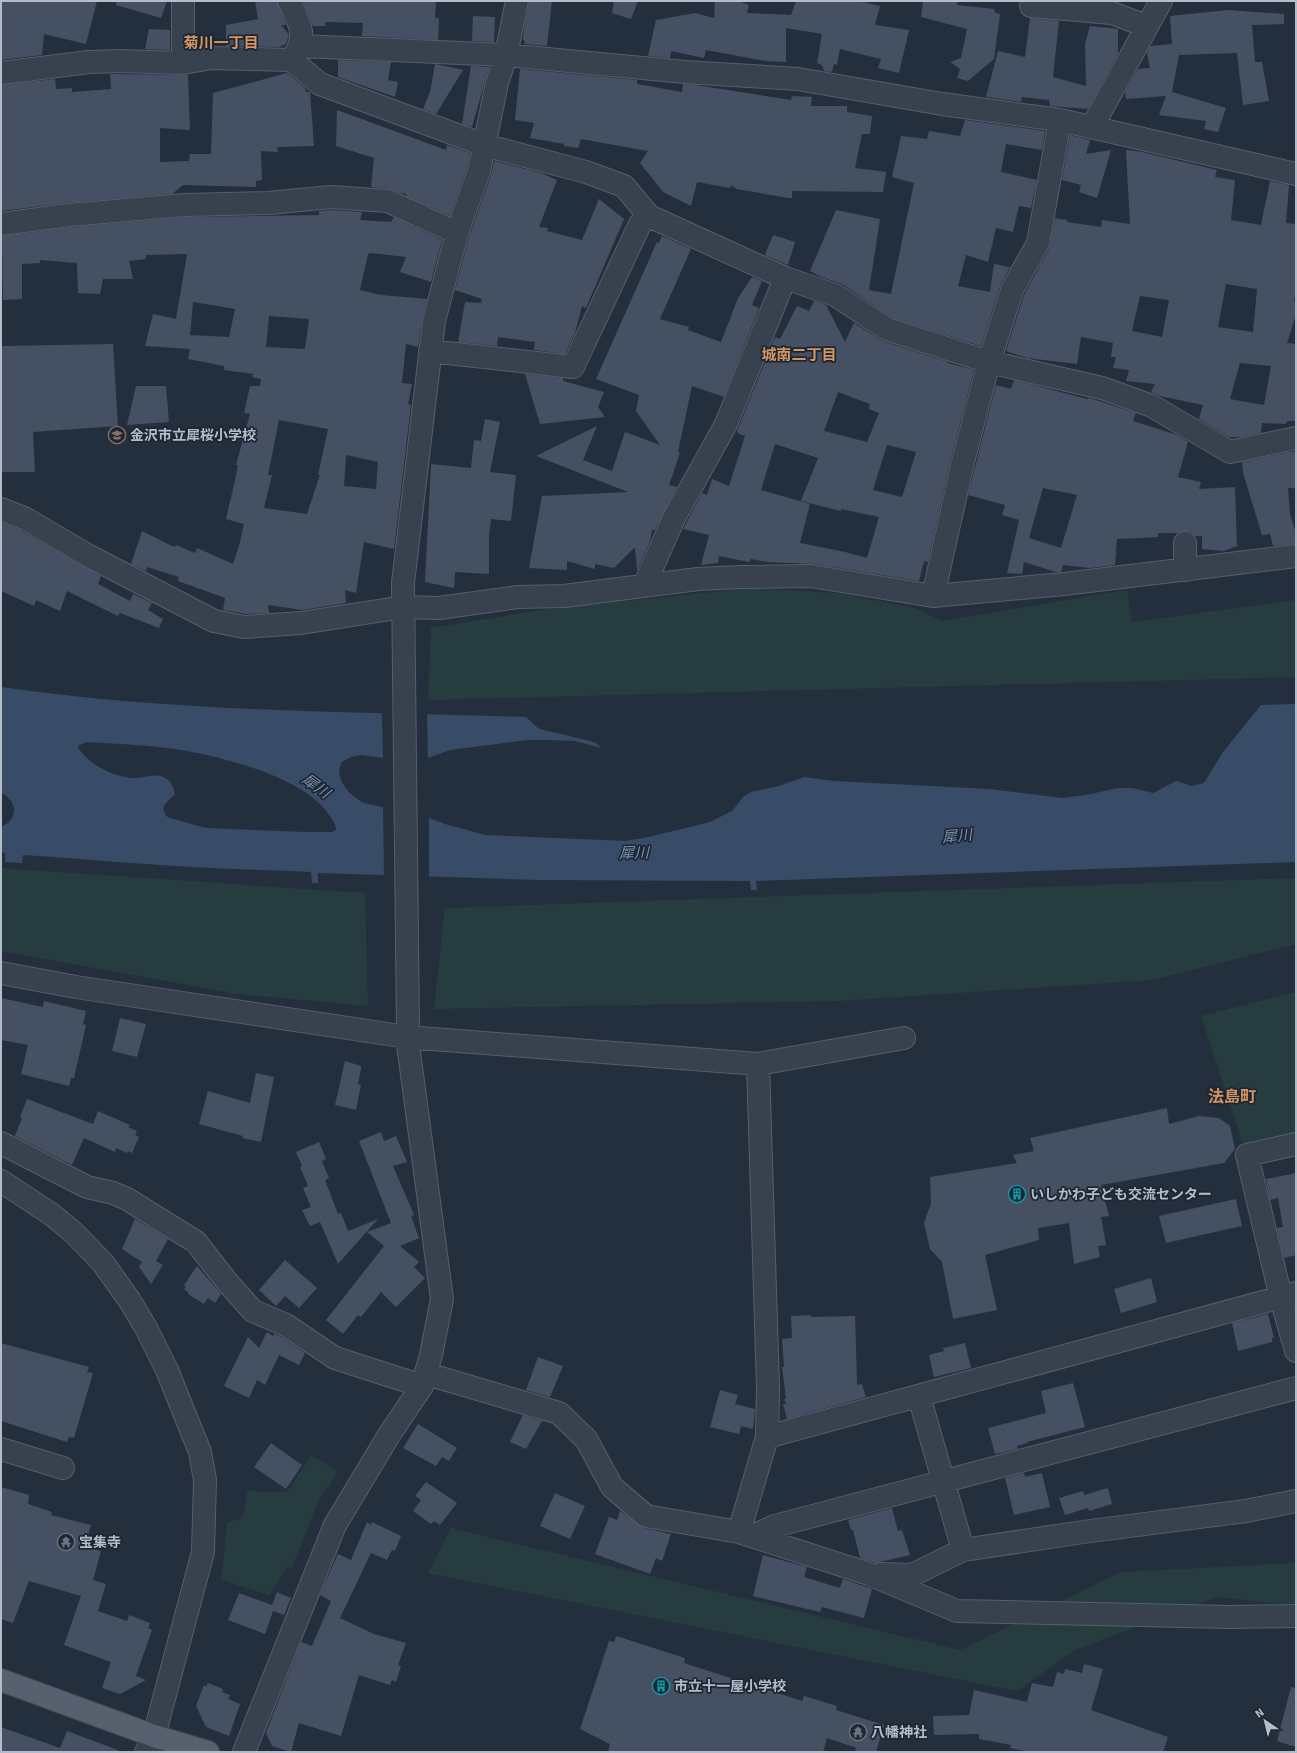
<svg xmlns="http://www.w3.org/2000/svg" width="1297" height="1753" font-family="Signika,'Noto Sans JP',sans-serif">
<rect width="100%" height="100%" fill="#242f3e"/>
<path fill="#263c3f" d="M751,588L838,593L915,608L942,621L1127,590L1132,622L1296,600V677L428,700L431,628L540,610Z
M1,868L365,893L368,1006L237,994L1,951Z
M1296,878V944L1153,980L838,1001L434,1009L445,908Z
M1296,992V1134L1243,1144L1201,1016Z
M311,1455L338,1471L317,1504L292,1569L287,1567L269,1595L221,1580L227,1523L243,1518L247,1491L287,1492Z
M451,1528L960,1650L1121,1572L1296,1563V1606L1216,1597L1075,1650L1017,1691L428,1573Z"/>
<path fill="#394c67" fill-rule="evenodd" d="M1,687C173,712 352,712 526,717L539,729L586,740L596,743L601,748L575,741L550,740H527L450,750L428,758H383L361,755L351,757L342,762C332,778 351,797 364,803L429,818L445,824L485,835L625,841L649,837L710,822L732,811L744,796L751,792L779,786L804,777L834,781L989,789L1062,798L1086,795L1118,788H1132L1153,793L1176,781L1192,786L1204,783L1223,752L1261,705L1296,704V862L756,881L757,890H751L750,881L539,880L318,873V883H312L311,872C278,870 244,870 211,868C148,865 86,859 23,855L22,863L5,862V853L1,852V827C19,819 18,801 1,793ZM87,742C118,744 150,745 181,750C223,757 301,777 327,812C331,818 336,823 336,830L332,832H305L206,828L170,818L166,816L163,809L165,804L175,794C173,786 171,780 163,777C154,773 144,778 135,778C114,778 90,765 78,748L79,745Z"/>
<path fill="#242f3e" d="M382,711L427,712L428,760H383Z
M383,806L429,816V878L384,877Z"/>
<path fill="#455162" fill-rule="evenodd" d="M1,1H97L86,44L44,34L42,55L1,60Z
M116,1H167L161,18L116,5Z
M255,1H277L286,25H281L289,35L286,44L279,47L226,46V25L258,19Z
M303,1L436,2L435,18H439L438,40L362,36L363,23L325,22L326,26H313Z
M529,1H552L547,46L524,44L525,41L523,40L524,30Z
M614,1H638L631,19L612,13Z
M715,1H738L749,5L747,13L791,15L796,1H859L880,6L875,25L909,30L899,73L878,68L881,59L840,49L837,65L834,64L832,72L824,71L822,65L817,63L822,34L786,28V62L765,61L706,50L704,58L671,51L670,58L648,56L656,20L695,13L714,18Z
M923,1H958L957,5L994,9L995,13L1000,14L994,59L968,81L957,78L960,69L950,62L961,58L967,29L921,17Z
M1228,10L1284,14V24L1252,25L1255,62H1262L1269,101L1243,105L1237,53L1179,55L1172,92L1226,108L1218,132L1204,129L1206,121L1159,115L1166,96L1126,99L1125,92L1138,69L1150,68L1147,53L1150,46L1172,44L1170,16Z
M473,16L495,17L494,42L472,41Z
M1030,18L1059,21L1053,77L1086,86L1085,44L1090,26L1118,29V54L1088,109L1050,106L1049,100L1022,97L1021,102L986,97L998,51L1025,57Z
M149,29L170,30V50L145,49Z
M338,60L391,62L388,80L398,82L395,97L338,77Z
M435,64L463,70L436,114L423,109L430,92Z
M471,66L489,67L472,127L462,124Z
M520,69L637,80V84L682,92L683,84L696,85L791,100L792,96L812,97L811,106H847V112L872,116L870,134H862L855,168L886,172L883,192L792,191V198H788L737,189L731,185L730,188L697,182L691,206L663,192L640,163L648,151L581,139L578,148L564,146V144L530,138L534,123L515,120Z
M287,73L305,88L306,92H310L314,146L277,147L278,152L261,151L262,180L256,181V187L183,185L172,194L67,203L1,211V85L55,79L56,89L72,88V92L111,89L110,74L188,75L190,130L160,128V162L189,161L190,154H211L213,93Z
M337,110L446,150L447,145L470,153L467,168L450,216L406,196L407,194L401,193L389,189L371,187L374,158L336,146Z
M965,120L1045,131L1042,150L1006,144L1001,172L1037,180L1031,208L1019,206L1013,232L996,228L988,262L966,255L958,286L990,292L994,264L1010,267L1000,286L981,346L892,318L842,284L821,277L810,271L836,210L880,219L869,290L891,294L914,183L892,177L901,136L927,139L929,131L960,136Z
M1070,135L1090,140L1086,154L1111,150L1097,198L1079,192L1081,185L1062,180Z
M1126,150L1142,152L1217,170L1215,177L1235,180L1231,220L1261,225L1270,181L1289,185L1286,223L1296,224V288L1294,301L1296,302V314L1287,343L1296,344V421H1288L1285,424L1262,423L1261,433L1241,437H1229L1199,419L1203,405L1160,396L1151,392L1155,384L1126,381L1129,370L1113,368L1116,357H1111L1113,343L1081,337L1077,364L1027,358L1006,351L1024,295L1049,249L1055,218L1067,220V222L1101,227L1102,220L1130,224ZM1226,284L1257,289L1253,332L1218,327ZM1140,296L1169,300L1162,337L1132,331ZM1240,363L1271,366L1264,405L1230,399Z
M495,161L541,173L557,180L539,227L548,228L547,231L582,240L599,199L624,219L586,308L582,306L575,333L565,354L534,350L535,342L498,337L497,346L458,342L465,302L481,303L482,299L455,290L469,237L491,175L494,162Z
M331,210L362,212L360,220L391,222L394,217L442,240L431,282L400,272L406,257L371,253L368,254L360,290L381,295L427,299L422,319L418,347L406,344L402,383L412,384L408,404L411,405L394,549L364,542L356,593L345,590L346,603L302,610L268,605L269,613L247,614L223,610L225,598L178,581L179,577L147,567L146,571L131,564L142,531L174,547L176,545L195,553L197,548L233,564L239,546L244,524L226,519L235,480L238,465H236L250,414L244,413L250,386H260L261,379L252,377L253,374L224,370V366L188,359L190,349L145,346L153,314L176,319L187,254L146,255V259L129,261L133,279H103L100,294L78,293L77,263L40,260V263L22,264V299L3,300L2,236L70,227L186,217L319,215V211ZM193,302L235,309L229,337L190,335ZM269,316L309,319L305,349L266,347ZM279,420L328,429L318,475H320L307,514L264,508L272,475H268ZM346,455L378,462L376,489L344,486Z
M773,235L795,242L788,265L765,255Z
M662,236L691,249L660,319L689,327L688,330L721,342L738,298L752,277L762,281L752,305L759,308L724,397L692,386L678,452L680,453L669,485L677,487L655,530H652L650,541L637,571L635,547L614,568L595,564V569L567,561V570L529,568L542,496L628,492L536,456L597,426L583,460L612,471L625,432L660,445L636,411L639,395L596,379L657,242L659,243Z
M814,301L826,305L845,342L854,323L883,341L948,362V363L974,370L951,459L928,562L924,561L919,581L813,564L767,562L751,559L749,562L719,556L718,563L701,565L709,535L683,529L702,493L707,495L712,479L729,486L745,436L739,434L737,431L775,337L780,339L797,306L809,311ZM838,392L870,404L869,409L879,413L867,442L824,431ZM775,444L818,458L801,501L841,511V509L879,517L867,558L845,552L800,543L810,504L761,490ZM887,445L916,452L902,497L873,490Z
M113,344L118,426L33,432L35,472H1V346Z
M525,374L563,378V381L604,392L598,407L605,417L540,424Z
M1014,380L1087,399L1088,398L1093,399L1120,408L1136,413L1133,421L1177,435L1188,442L1178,477L1201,482L1199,489L1235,487L1237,546L1224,551L1202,549V536H1195L1191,532L1185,531L1178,533H1158V537L1117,539L1115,565L1090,568L1063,565L1061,572H1056L1024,562L1022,574L1007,573L1019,520L1002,515L1005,505L968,495L996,385L1011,389ZM1043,488L1077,495L1061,548L1029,538Z
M136,386H166L169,422L127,425Z
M485,419L500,422L490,472L516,475L511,521L491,519L489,537V574L455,572L454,588L425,582L431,464L471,468L474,440L481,441Z
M1289,452H1296V488H1288L1290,515L1296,533V544L1273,546L1270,534L1262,535L1243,473L1242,462Z
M1,522L20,530L101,576L98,584L130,601L133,594L152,603L148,610L163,619L159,628L120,613L118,616L67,591L60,611L36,600L34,606L1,591Z
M1,998L43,1007L44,1001L86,1011L83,1024L86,1025L74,1078H71L69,1086L21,1074L28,1045L1,1040Z
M120,1018L146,1024L137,1057L112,1051Z
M345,1061L361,1066V1069L358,1084L361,1085L356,1110L335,1105Z
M256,1073L274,1077L261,1142L242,1138L243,1136L199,1124L208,1091L250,1103Z
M27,1099L93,1124L98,1111L130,1125L128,1127L137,1131L135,1135L139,1137L132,1153L128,1151L127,1153L116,1148L115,1152L84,1138L72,1165L15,1136L22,1118L20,1117Z
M1167,1108L1169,1124L1199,1116L1219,1118L1230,1126L1235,1149L1224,1163L1101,1185L1109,1216L1101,1217L1106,1245L1098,1246L1100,1257L1074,1264L1069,1223L1038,1228L1039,1240L985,1255L997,1310L953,1319L942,1262L930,1249L924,1223L931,1203L930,1177L1017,1163L1013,1155L1034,1151L1030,1138Z
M381,1132L384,1141L396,1136L407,1162L393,1166L414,1215L411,1216L419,1238L400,1246L419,1262L414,1267L425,1278L396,1307L381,1292L361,1317L358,1315L343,1334L326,1320L384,1246L367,1232L391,1223L359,1141Z
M319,1142L326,1159L322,1161L329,1178L325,1180L338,1214L341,1213L348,1231L378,1219L338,1264L320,1222L310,1226L302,1210L311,1207L303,1188L308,1186L300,1167L302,1166L296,1152Z
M1296,1173V1255L1284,1258L1277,1228L1283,1227L1278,1198L1270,1200L1266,1179Z
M1236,1199L1242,1226L1166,1243L1159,1216Z
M135,1219L168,1239L156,1261L163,1265L151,1284L139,1267L142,1262L122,1249Z
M285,1260L317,1288L299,1308L285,1296L276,1306L259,1290Z
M197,1266L221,1294L215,1303L208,1298L204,1304L188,1294L189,1293L184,1289L186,1287L184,1285Z
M1151,1278L1157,1302L1121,1313L1114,1289Z
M1268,1314L1274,1338H1272V1342L1238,1351L1232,1323Z
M811,1315V1317L855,1316L857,1385L862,1384L866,1397L787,1419L783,1404H786L784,1399H786L782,1367H784L782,1339L792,1338L791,1316Z
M267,1332L273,1336L274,1334L280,1336L305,1353L299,1365L279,1355L265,1385L257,1380L249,1398L224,1386L248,1337L259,1348Z
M1,1343L89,1367L87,1372L93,1373L74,1438L69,1437L67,1442L1,1421Z
M965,1343L971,1368L934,1377L929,1355L944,1351L943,1348Z
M538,1357L563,1366L550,1397L526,1390Z
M1073,1383L1085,1427L1027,1442V1443L1017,1446L1018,1449L995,1454L988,1428L1046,1413L1041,1391Z
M720,1390L738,1395L735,1404L755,1409L753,1429L741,1426L739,1434L710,1427Z
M523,1415L542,1421L526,1449L510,1442Z
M418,1424L457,1448L449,1461L442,1457L436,1466L403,1448Z
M271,1443L302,1465L286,1489L254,1467Z
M1024,1473L1025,1477L1042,1473L1050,1507L1014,1515L1005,1478Z
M426,1482L457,1503L440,1525L434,1521L431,1524L413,1511L421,1500L415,1496Z
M1,1487L29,1495L28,1504L52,1512L51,1515L91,1525L85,1546L101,1551L93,1580L106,1584L98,1611L127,1621L129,1615L150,1623L148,1628L152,1630L136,1676L146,1680L120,1694L102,1688L111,1662L64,1645L81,1596L29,1581L13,1623L1,1619Z
M1108,1488L1112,1504L1089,1511L1084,1495Z
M1083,1491L1088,1508L1065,1515L1059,1498Z
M555,1493L585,1506L570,1539L540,1526Z
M892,1508L898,1531L902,1530L910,1555L875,1563L860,1558L853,1530H851L848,1520Z
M620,1511L644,1528L671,1534L662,1561L656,1558L650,1574L595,1554L609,1517L617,1520Z
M367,1522L371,1525L372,1522L401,1536L395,1551L392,1550L387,1560L371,1553L340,1618L374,1634L406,1643L398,1665L401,1666L396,1682L392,1680L390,1685L359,1675L341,1736L299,1723L291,1752L272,1746L266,1733L301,1642L312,1646L331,1601L320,1595L330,1572L338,1554L351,1560Z
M763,1555L807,1567L804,1577L840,1588L843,1579L872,1589L864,1618L822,1607L820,1612L753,1596Z
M277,1592L291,1598L284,1615L273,1611L265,1634L228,1620L239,1593L272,1605Z
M616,1636L685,1658L684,1663L802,1701L804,1696L837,1706L836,1710L884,1725L876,1752H855L856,1748L827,1738L823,1752H608L610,1744L580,1729L609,1641L614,1642Z
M1084,1664L1103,1669L1091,1710L1168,1737L1163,1752H1030L1010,1748L1011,1745L979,1739V1734L934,1735L933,1716L969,1715L974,1690L1027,1702L1032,1683L1053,1687L1057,1672L1064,1674L1065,1669L1082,1673Z
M208,1683L223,1689L222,1692L230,1695L228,1699L240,1704L229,1736L206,1727L196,1706L204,1685L206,1687Z
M1291,1687L1296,1688V1747L1277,1741Z
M1,1727L60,1748L67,1731L118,1750V1752H1Z"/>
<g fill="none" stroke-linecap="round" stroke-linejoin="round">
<defs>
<path id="minor" d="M183,1V63
M289,1C300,24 308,35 293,58
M1031,6L1112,13L1146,26
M301,46L506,55L685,72L798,79L942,104L1060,120L1296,174
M1,73L89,62L119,61L183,63L211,58L291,60L320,84L484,145L586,172L624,186L649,216L785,278L835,295L887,329L989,362L1102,388L1152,406L1230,452L1296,438
M1092,127L1161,1
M1,224L69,215L185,205L269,203L331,197L388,201L457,233
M430,351L573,367L640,224L649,216
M1,509L26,519L89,556L214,621L244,627L301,623L403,607L439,608L518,597L564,596L698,579L739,577L811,576L933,596L1064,584L1296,556
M1185,543V570
M644,586L674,518L726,424L785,278
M933,596L963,462L989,362L1012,290L1038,243L1060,120
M1,973L76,987L407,1037L758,1064L904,1038
M1,1143L87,1187L113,1193L127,1199L196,1242L228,1283L253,1311L286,1325L335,1358L422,1386
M1296,1144L1247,1155L1281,1298L1296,1351
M1,1181L51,1214L73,1232L103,1263L130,1301L146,1328L167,1370L200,1452L205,1480L203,1552L154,1736L146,1752
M427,1374L559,1413L586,1439L612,1487L646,1516L739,1532L866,1573L957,1611L1229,1617L1296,1616
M919,1396L963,1550
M767,1437L1296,1293
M1,1449L63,1468
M739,1532L767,1437L768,1388L758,1064
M753,1536L775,1526L1296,1388
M881,1574L912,1575L963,1550L1083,1532L1246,1511L1296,1501
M244,1752L335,1525L389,1435L422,1386L431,1355L442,1299L407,1037L408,1030L403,583L434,321L457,233L479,171L497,83L506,55L517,1"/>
<path id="major" d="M1,1680L154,1736L208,1752"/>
</defs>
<use href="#minor" stroke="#565f6c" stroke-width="24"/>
<use href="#major" stroke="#414a57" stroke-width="24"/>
<use href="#minor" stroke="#38414e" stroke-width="22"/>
<use href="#major" stroke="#56606e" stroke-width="22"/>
</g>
<defs>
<symbol id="school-ring" viewBox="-11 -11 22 22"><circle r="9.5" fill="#1d2633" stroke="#8d6e63" stroke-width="1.5"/><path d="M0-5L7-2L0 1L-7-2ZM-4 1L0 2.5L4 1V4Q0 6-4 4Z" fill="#8d6e63"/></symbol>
<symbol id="building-ring" viewBox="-11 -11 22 22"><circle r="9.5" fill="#1d2633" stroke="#0f9aa8" stroke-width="1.5"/><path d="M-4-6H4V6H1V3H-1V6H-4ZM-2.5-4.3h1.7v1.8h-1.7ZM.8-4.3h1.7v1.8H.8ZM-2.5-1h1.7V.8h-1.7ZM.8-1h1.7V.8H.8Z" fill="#0f9aa8"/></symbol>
<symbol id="temple-ring" viewBox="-11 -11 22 22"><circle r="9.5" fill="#1d2633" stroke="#6b7280" stroke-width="1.5"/><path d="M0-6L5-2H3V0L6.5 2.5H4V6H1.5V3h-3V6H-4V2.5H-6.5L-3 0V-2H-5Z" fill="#6b7280"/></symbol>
</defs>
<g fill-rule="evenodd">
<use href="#school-ring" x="107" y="425" width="20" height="20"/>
<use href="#building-ring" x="1007" y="1184" width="20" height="20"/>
<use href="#temple-ring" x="56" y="1532" width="20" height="20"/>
<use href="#building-ring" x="651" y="1676" width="20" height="20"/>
<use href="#temple-ring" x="848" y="1722" width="20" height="20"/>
</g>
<g text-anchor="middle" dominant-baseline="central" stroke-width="3.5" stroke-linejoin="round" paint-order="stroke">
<g font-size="14" font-weight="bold" fill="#b4bcc9" stroke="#1d2633" text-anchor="start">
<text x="130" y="435">金沢市立犀桜小学校</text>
<text x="1030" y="1194">いしかわ子ども交流センター</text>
<text x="79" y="1542">宝集寺</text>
<text x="674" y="1686">市立十一屋小学校</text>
<text x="871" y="1732">八幡神社</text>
</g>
<g font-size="15" font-weight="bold" fill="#d59563" stroke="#1d2633">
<text x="221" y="43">菊川一丁目</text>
<text x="799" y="355">城南二丁目</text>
</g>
<g font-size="15" font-style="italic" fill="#7c92b1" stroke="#1d2633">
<text transform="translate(316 786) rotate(36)">犀川</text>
<text transform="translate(957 836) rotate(-6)">犀川</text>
<text transform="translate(634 853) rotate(-1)">犀川</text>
</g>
<g font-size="16" font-weight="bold" fill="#d59563" stroke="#1d2633">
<text x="1232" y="1097">法島町</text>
</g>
</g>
<rect width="1297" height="1753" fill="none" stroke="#b4bcc9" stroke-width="4"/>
<g transform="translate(1265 1721) rotate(325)" stroke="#1d2633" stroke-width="3" paint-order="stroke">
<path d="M0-3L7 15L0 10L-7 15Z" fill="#b4bcc9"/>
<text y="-6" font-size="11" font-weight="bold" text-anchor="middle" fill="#b4bcc9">N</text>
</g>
</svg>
